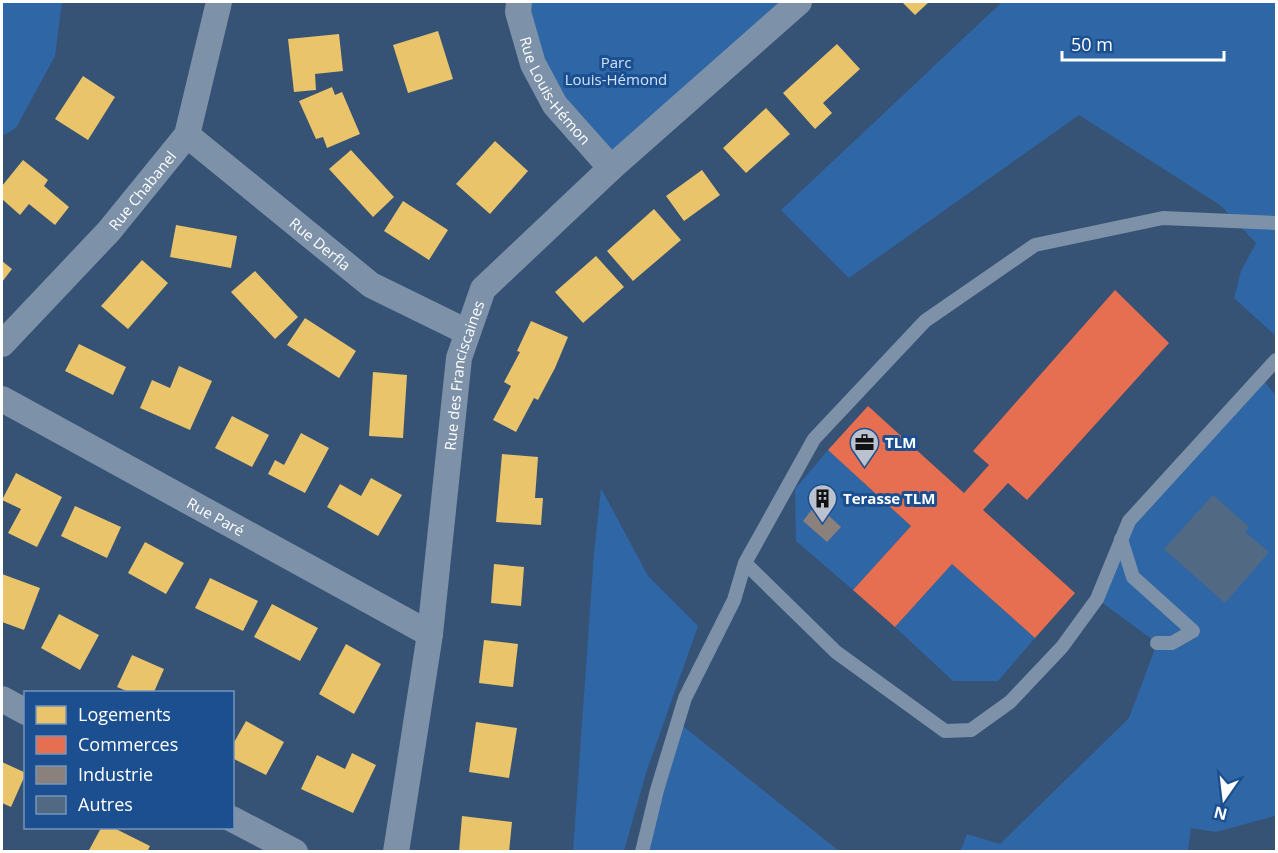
<svg xmlns="http://www.w3.org/2000/svg" width="1278" height="853" font-family="'Open Sans',sans-serif">
<rect width="100%" height="100%" fill="#365274"/>
<path fill="#2f66a5" d="M2,2H62L55,56L16,128L2,136Z
M519,2H799L611,168L555,105Z
M1002,2H1276V336L1234,298L1241,271L1256,243L1220,205L1079,115L849,278L781,210Z
M1260,377L1276,395V808L1275,816L1216,832L1191,828L1188,851L960,852L967,834L1000,844L1129,718L1157,643L1097,599L1129,521Z
M828,450L911,526L853,590L796,541L795,489Z
M601,488L648,576L698,626L646,773L624,851H573L594,553Z
M952,564L1035,638L998,681H953L895,627Z
M678,722L839,851L642,852Z"/>
<path fill="#e9c46a" d="M902,2H929L915,15Z
M438,31L453,79L408,93L393,45Z
M339,34L343,71L315,74L316,90L294,92L288,39Z
M837,44L860,69L823,103L832,113L815,129L783,93Z
M83,76L115,97L88,140L55,119Z
M332,87L335,95L342,92L360,134L327,148L323,137L316,139L299,101Z
M766,108L790,134L746,173L723,148Z
M495,141L528,171L490,214L456,184Z
M351,150L394,197L373,217L329,169Z
M23,160L48,180L44,186L69,207L55,225L29,204L20,215L2,199V186Z
M702,170L720,195L684,221L666,196Z
M403,201L448,230L429,260L384,231Z
M654,209L681,240L633,281L607,251Z
M176,225L237,236L231,268L170,257Z
M596,256L624,287L583,323L555,292Z
M142,260L168,283L128,329L101,306Z
M2,261L12,269L2,282Z
M255,271L298,317L275,339L231,292Z
M305,318L356,351L339,378L287,345Z
M531,321L568,337L555,368L538,400L534,398L516,432L493,420L511,386L504,382L520,352L517,351Z
M79,344L126,367L113,395L65,371Z
M179,366L212,381L190,430L140,408L152,380L170,388Z
M373,372L407,375L403,438L369,436Z
M232,416L269,435L252,467L215,448Z
M301,433L329,448L305,493L268,474L275,460L284,465Z
M502,454L538,457L535,498H543L541,525L496,522Z
M16,473L62,497L37,547L8,533L21,509L2,500Z
M371,478L402,495L378,536L327,507L340,484L361,496Z
M75,506L121,527L107,558L61,536Z
M145,542L184,563L166,594L128,573Z
M494,564L524,567L521,606L491,603Z
M2,574L40,588L24,630L2,622Z
M210,578L258,601L243,631L195,608Z
M272,604L318,628L300,661L254,637Z
M59,614L99,635L80,670L41,648Z
M484,640L518,644L513,687L479,683Z
M346,644L381,664L354,714L319,694Z
M132,655L164,669L154,692H129L117,687Z
M246,721L284,742L266,775L232,758V746Z
M476,722L517,728L509,778L469,772Z
M352,753L376,765L353,813L301,789L317,755L345,769Z
M2,762L26,773L11,807L2,803Z
M462,816L512,822L509,852H459Z
M101,828H114L150,846L147,852H88Z"/>
<path fill="#e76f51" d="M1115,290L1169,343L1027,500L1008,483L983,510L1075,593L1035,638L952,564L895,627L853,590L911,526L828,450L868,406L964,493L989,465L973,451Z"/>
<path fill="#8a817c" d="M816,504L841,527L827,542L803,521Z"/>
<path fill="#526984" d="M1213,495L1249,527L1245,532L1269,552L1225,603L1164,549Z"/>
<g fill="none" stroke-linecap="round" stroke-linejoin="round">
<path stroke="#7d92a8" stroke-width="14" d="M1121,539L1133,577L1193,631L1172,643H1157
M745,563L836,652L945,731L971,730L1010,702L1062,647L1097,599L1129,521L1276,360
M642,852L657,790L685,698L734,600L745,563L814,439L925,321L1035,245L1163,218L1276,223"/>
<g stroke="#7d92a8" stroke-width="26">
<path id="s1" d="M519,2L518,12L533,64L555,105L611,168"/>
<path id="s2" d="M187,135L371,285L467,332"/>
<path id="s3" d="M2,344L109,231L187,135L219,2"/>
<path id="s4" d="M2,399L430,634"/>
<path d="M2,699L26,712"/>
<path d="M232,819L295,852"/>
<path id="s5" d="M396,852L430,634L459,358L483,289L611,168L799,2"/>
</g>
</g>
<defs>
<symbol id="office-pin" viewBox="-11 -11 22 30"><path d="M0 17L-7.5 6A9.5 9.5 0 1 1 7.5 6Z" fill="#b9c2ce" stroke="#1b4f8f"/><path d="M-6-3h4V-5.5h4V-3h4V5H-6ZM-1-4.5V-3h2v-1.5ZM-6 0V1H6V0Z" fill="#111"/></symbol>
<symbol id="building-pin" viewBox="-11 -11 22 30"><path d="M0 17L-7.5 6A9.5 9.5 0 1 1 7.5 6Z" fill="#b9c2ce" stroke="#1b4f8f"/><path d="M-4-6H4V6H1V3H-1V6H-4ZM-2.5-4.3h1.7v1.8h-1.7ZM.8-4.3h1.7v1.8H.8ZM-2.5-1h1.7V.8h-1.7ZM.8-1h1.7V.8H.8Z" fill="#111"/></symbol>
</defs>
<g fill-rule="evenodd">
<use href="#office-pin" x="848" y="426" width="33" height="45"/>
<use href="#building-pin" x="806" y="482" width="33" height="45"/>
</g>
<g text-anchor="middle" dominant-baseline="central" stroke-width="6" stroke-linejoin="round" paint-order="stroke">
<g font-size="15" fill="#cfe3fa" stroke="#1b4f8f">
<text x="616" y="62">Parc<tspan x="616" dy="17">Louis-Hémond</tspan></text>
</g>
<g font-size="15" fill="#fff" stroke="#1b4f8f">
<text stroke="none"><textPath href="#s1" startOffset="98">Rue Louis-Hémon</textPath></text>
<text stroke="none"><textPath href="#s3" startOffset="208">Rue Chabanel</textPath></text>
<text stroke="none"><textPath href="#s2" startOffset="172">Rue Derfla</textPath></text>
<text stroke="none"><textPath href="#s5" startOffset="482">Rue des Franciscaines</textPath></text>
<text stroke="none"><textPath href="#s4" startOffset="244">Rue Paré</textPath></text>
</g>
<g font-size="15" font-weight="bold" fill="#fff" stroke="#1b4f8f" text-anchor="start">
<text x="885" y="442">TLM</text>
<text x="843" y="498">Terasse TLM</text>
</g>
</g>
<rect width="1278" height="853" fill="none" stroke="#ffffff" stroke-width="6"/>
<rect x="24" y="691" width="210" height="138" fill="#1b4f8f" stroke="#7695bc" stroke-width="1.5"/>
<rect x="36" y="706" width="30" height="18" fill="#e9c46a" stroke="#7695bc" stroke-width="1.5"/>
<text x="78" y="721" font-size="18" fill="#ffffff">Logements</text>
<rect x="36" y="736" width="30" height="18" fill="#e76f51" stroke="#7695bc" stroke-width="1.5"/>
<text x="78" y="751" font-size="18" fill="#ffffff">Commerces</text>
<rect x="36" y="766" width="30" height="18" fill="#8a817c" stroke="#7695bc" stroke-width="1.5"/>
<text x="78" y="781" font-size="18" fill="#ffffff">Industrie</text>
<rect x="36" y="796" width="30" height="18" fill="#526984" stroke="#7695bc" stroke-width="1.5"/>
<text x="78" y="811" font-size="18" fill="#ffffff">Autres</text>
<g transform="translate(1224 799) rotate(194)" stroke="#1b4f8f" stroke-width="4.5" paint-order="stroke">
<path d="M0-4.5L10 22L0 15L-10 22Z" fill="#ffffff"/>
<text y="-9" font-size="16" font-weight="bold" text-anchor="middle" fill="#ffffff">N</text>
</g>
<path d="M1062 51v9h162v-9" fill="none" stroke="#ffffff" stroke-width="3"/>
<text x="1071" y="51" font-size="18" fill="#ffffff" stroke="#1b4f8f" stroke-width="4.5" paint-order="stroke">50 m</text>
</svg>
